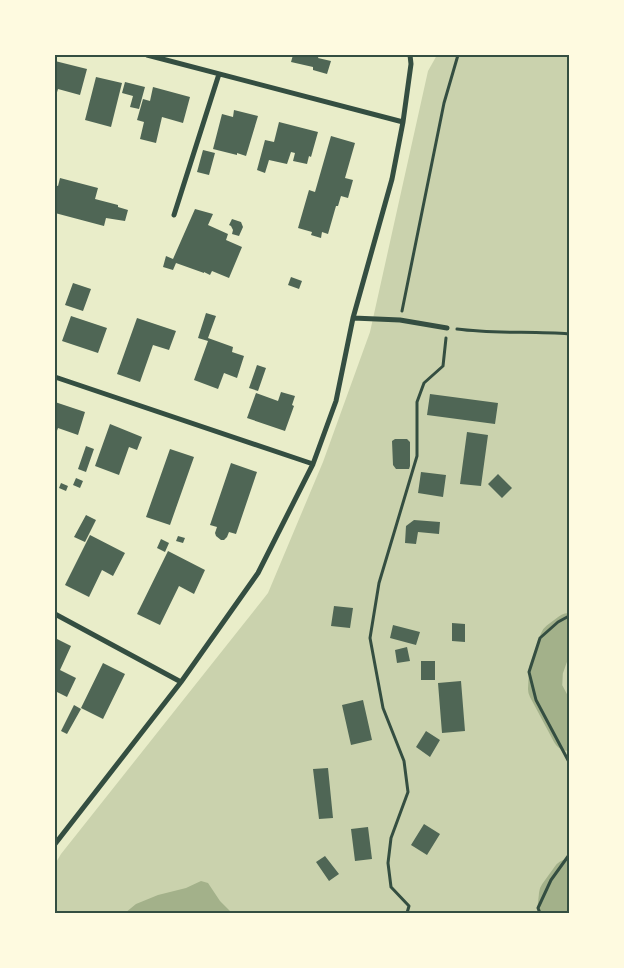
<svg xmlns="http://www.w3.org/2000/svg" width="624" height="968" font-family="'Varela Round',sans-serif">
<rect width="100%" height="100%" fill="#e9edc9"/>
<path fill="#cad2ad" d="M437,55H569V913H55V864L61,854L268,593L323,462L370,332L428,71Z"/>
<path fill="#a3b18a" d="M201,881L208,883L220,901L232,913H125L136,904L158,895L186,888Z"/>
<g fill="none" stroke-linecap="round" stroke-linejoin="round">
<path stroke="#a3b18a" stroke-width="34" d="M569,630L557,639L546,670L545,689L569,734
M554,913L556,894L569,876"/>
</g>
<path fill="#4f6655" d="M293,55H319L318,58L331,61L327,74L313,70V67L291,62Z
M55,61L87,69L80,95L58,89L55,99Z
M96,77L122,83L111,127L85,120Z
M125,82L145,87L139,109L130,107L133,96L122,93Z
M153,87L190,97L183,123L162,117L156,143L140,139L144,122L137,120L143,99L150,101Z
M234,110L258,116L246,156L237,153V155L213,149L222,114L233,117Z
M279,122L318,132L311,157L309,156L307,164L293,161L295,153L291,152L287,164L269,160L265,173L257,170L265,140L274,142Z
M331,136L355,143L345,178L353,180L348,198L341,196L338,206H336L328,234L322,232L321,238L311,235L312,232L298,228L309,190L315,192Z
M203,150L215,153L209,175L197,172Z
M60,178L98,188L95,199L118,205V207L128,210L125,221L106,218L104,226L55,213V185L58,186Z
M195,209L213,214L208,225L228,234L226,240L242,247L229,278L212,271L210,275L204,272V273L176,263L173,270L163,267L166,256L173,259Z
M232,219L241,222L243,227L239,236L232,234L233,230L231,226L229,225Z
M291,277L302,281L299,289L288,285Z
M73,283L91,289L83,311L65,305Z
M206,313L216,316L208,338L233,347L232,352L244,356L237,378L224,373L218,389L194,380L208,341L198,338Z
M71,316L107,328L98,353L62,341Z
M137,318L176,331L169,350L153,345L140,382L117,374Z
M257,365L266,368L258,391L249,388Z
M281,392L295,396L292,405L294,406L285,431L247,418L256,393L278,401Z
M430,394L498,403L495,424L427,415Z
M55,402L85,412L78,435L58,428L55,436Z
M110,424L142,437L137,450L129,447L119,475L95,466Z
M467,432L488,435L481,486L460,484Z
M395,439H407L410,442V466L409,469H396L393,465L392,441Z
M86,446L94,449L86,472L78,469Z
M170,449L194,457L170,525L146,517Z
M231,463L257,472L236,534L229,532L227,537L224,540H221L216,536L215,533L217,527L210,525Z
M421,472L446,475L443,497L418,493Z
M498,474L512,488L502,498L488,484Z
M76,478L83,481L80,488L73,485Z
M61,483L68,486L66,491L59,488Z
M86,515L96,520L85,542L74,537Z
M414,520L440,522L439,534L418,532L416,544L405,543L406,526Z
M90,535L125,553L113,576L102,570L89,597L65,585Z
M178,536L185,538L183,543L176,541Z
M161,539L169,543L165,552L157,548Z
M168,551L205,570L194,594L179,586L160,625L137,614Z
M334,606L353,608L350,628L331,626Z
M452,623L465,624V642L452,641Z
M393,625L420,632L416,645L390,638Z
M55,638L71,646L60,670L76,678L67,697L55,691Z
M407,647L410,661L397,663L395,650Z
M421,661H435V680H421Z
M103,663L125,674L103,719L81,708Z
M461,681L465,731L442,733L438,683Z
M363,700L372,740L351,745L342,705Z
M74,705L81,709L67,734L61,731Z
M426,731L440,740L430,757L416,747Z
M328,768L333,818L319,819L313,769Z
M424,824L440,834L427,855L411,845Z
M368,827L372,859L355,861L351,829Z
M325,856L339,874L329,881L316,862Z"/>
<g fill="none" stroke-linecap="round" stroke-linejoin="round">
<path stroke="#344e41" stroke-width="3" d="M402,311L444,103L458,55
M457,329C494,334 532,331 569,334
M569,616L558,622L540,638L529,672L536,700L569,762
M407,913L409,906L391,887L388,863L391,838L408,792L404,761L383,708L370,638L379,583L417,456V402L424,383L443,366L446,338
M540,913L538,908L551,880L569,855"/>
<path stroke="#344e41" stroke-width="5" d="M147,55L403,122
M174,215L219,74
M353,318L400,320L447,328
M55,377L313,464
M55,614L181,682
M55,844L181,682L258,573L313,464L336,401L353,318L392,179L403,122L411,64L410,55"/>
</g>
<rect width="624" height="968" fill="none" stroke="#fefae0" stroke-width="112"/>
<rect x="56" y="56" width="512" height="856" fill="none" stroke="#344e41" stroke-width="2"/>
</svg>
